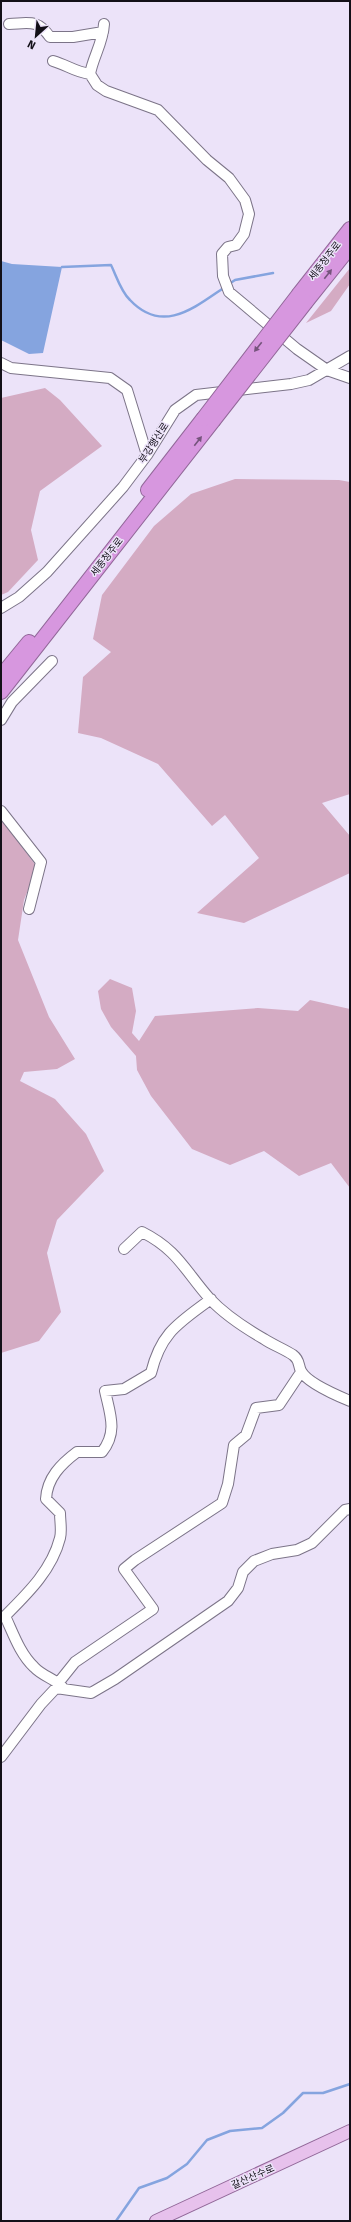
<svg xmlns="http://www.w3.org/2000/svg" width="351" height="2222" font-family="'Fira Sans','Noto Sans KR',sans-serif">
<rect width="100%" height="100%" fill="#ece3f9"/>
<path fill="#d4abc3" d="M350,268V284L331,311L306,323Z
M45,388L60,400L102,446L40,491L31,530L38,560L8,592L1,595V398Z
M235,479L339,480L350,482V794L322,803L350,836V873L244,923L197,913L259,858L225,815L212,826L158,764L101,738L78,733L83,677L111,652L93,639L102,595L154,526L191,494Z
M1,819L37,867L24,900L18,940L49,1017L75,1059L57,1069L24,1072L20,1081L55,1099L86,1134L104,1171L57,1220L47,1253L61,1312L39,1341L1,1353Z
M110,979L132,988L136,1011L132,1033L139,1041L155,1016L258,1008L298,1011L310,1000L350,1009V1188L331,1163L299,1176L264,1151L230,1165L192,1149L151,1096L137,1070L136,1056L111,1027L101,1009L98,991Z"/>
<path fill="#85a4df" d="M1,261L12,264L62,267L43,353L29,354L1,340Z"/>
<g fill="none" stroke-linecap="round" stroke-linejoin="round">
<path stroke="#85a4df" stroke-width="2.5" d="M62,267L111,265C116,275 121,292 130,300C163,335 195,307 225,287
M229,284L235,280L273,273
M116,2221L139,2188L167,2178L187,2164L207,2140L230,2131L262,2128L283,2113L303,2093H323L350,2084"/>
<defs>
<path id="minor" d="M9,24C30,23 37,19 50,37H73L103,32
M104,24C103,43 93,57 90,74L97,85L106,91L158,110L207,160L229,178L245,200L249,214L244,234L236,245L228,247L222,254L223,276L229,292L297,349L327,370L350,378
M53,61C67,65 75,72 90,74
M1,363L11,368L110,378L127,390L147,455
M1,608L19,597L47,572L123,487L147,455L175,410L196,395L291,384L309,380L350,356
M1,720L12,702L52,661
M1,811L41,862L29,909
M124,1249L142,1232C178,1250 185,1271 210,1299C225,1315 245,1328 264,1339C273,1345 284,1349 293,1355C300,1360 298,1365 301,1371C307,1383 338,1396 350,1401
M59,1682L75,1662L153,1609L124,1569L135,1560L222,1503L228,1484L234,1445L246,1435L256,1408L279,1405L301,1372
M64,1689C57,1679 43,1677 34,1667C20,1654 13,1633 5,1616C27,1594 52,1570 60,1538C62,1531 60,1521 60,1513L46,1499C47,1478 61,1464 77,1452H102C118,1432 110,1414 105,1391L124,1389L151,1373C161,1332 179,1323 211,1299
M1,1757L41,1704L56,1688L91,1693L115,1679L228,1601L238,1588L243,1572L254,1561L272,1554L297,1550L312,1543L345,1510L350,1509"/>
<path id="major" d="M156,2221L350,2131"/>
<path id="highway" d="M299,294L350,229
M306,302L350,247
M148,490L203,419
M1,676L29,642
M1,692L213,421"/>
</defs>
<use href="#minor" stroke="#7c7488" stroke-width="12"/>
<use href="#major" stroke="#926899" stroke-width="14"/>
<use href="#highway" stroke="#926899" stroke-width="16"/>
<use href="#minor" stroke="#fff" stroke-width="10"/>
<use href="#major" stroke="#e7c1ec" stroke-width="12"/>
<use href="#highway" stroke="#d797df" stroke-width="14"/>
<defs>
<path id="highway-bridge" d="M203,419L299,294
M213,421L306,302"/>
</defs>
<use href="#highway-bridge" stroke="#926899" stroke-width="16" stroke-linecap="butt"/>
<use href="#highway-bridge" stroke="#d797df" stroke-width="14"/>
</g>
<defs><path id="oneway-solid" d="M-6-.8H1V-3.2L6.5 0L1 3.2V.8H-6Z"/></defs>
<g fill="#75547c">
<use href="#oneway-solid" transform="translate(328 274) rotate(-52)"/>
<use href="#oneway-solid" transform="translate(258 347) rotate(128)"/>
<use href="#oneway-solid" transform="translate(198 441) rotate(-52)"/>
</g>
<g text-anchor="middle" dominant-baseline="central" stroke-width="3" stroke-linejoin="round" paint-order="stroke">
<g font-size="10" fill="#131018" stroke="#ece3f9">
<text transform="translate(325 261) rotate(-52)">세종청주로</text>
<text transform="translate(154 443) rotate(-57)">부강행산로</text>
<text transform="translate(107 557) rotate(-52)">세종청주로</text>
<text transform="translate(253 2177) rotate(-24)">갈산산수로</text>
</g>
</g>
<rect width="351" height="2222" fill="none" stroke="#131018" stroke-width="4"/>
<g transform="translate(36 36) rotate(207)" stroke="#ece3f9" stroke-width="3" paint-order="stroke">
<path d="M0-3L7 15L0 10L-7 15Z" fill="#131018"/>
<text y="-6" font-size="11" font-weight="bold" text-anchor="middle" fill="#131018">N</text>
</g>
</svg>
